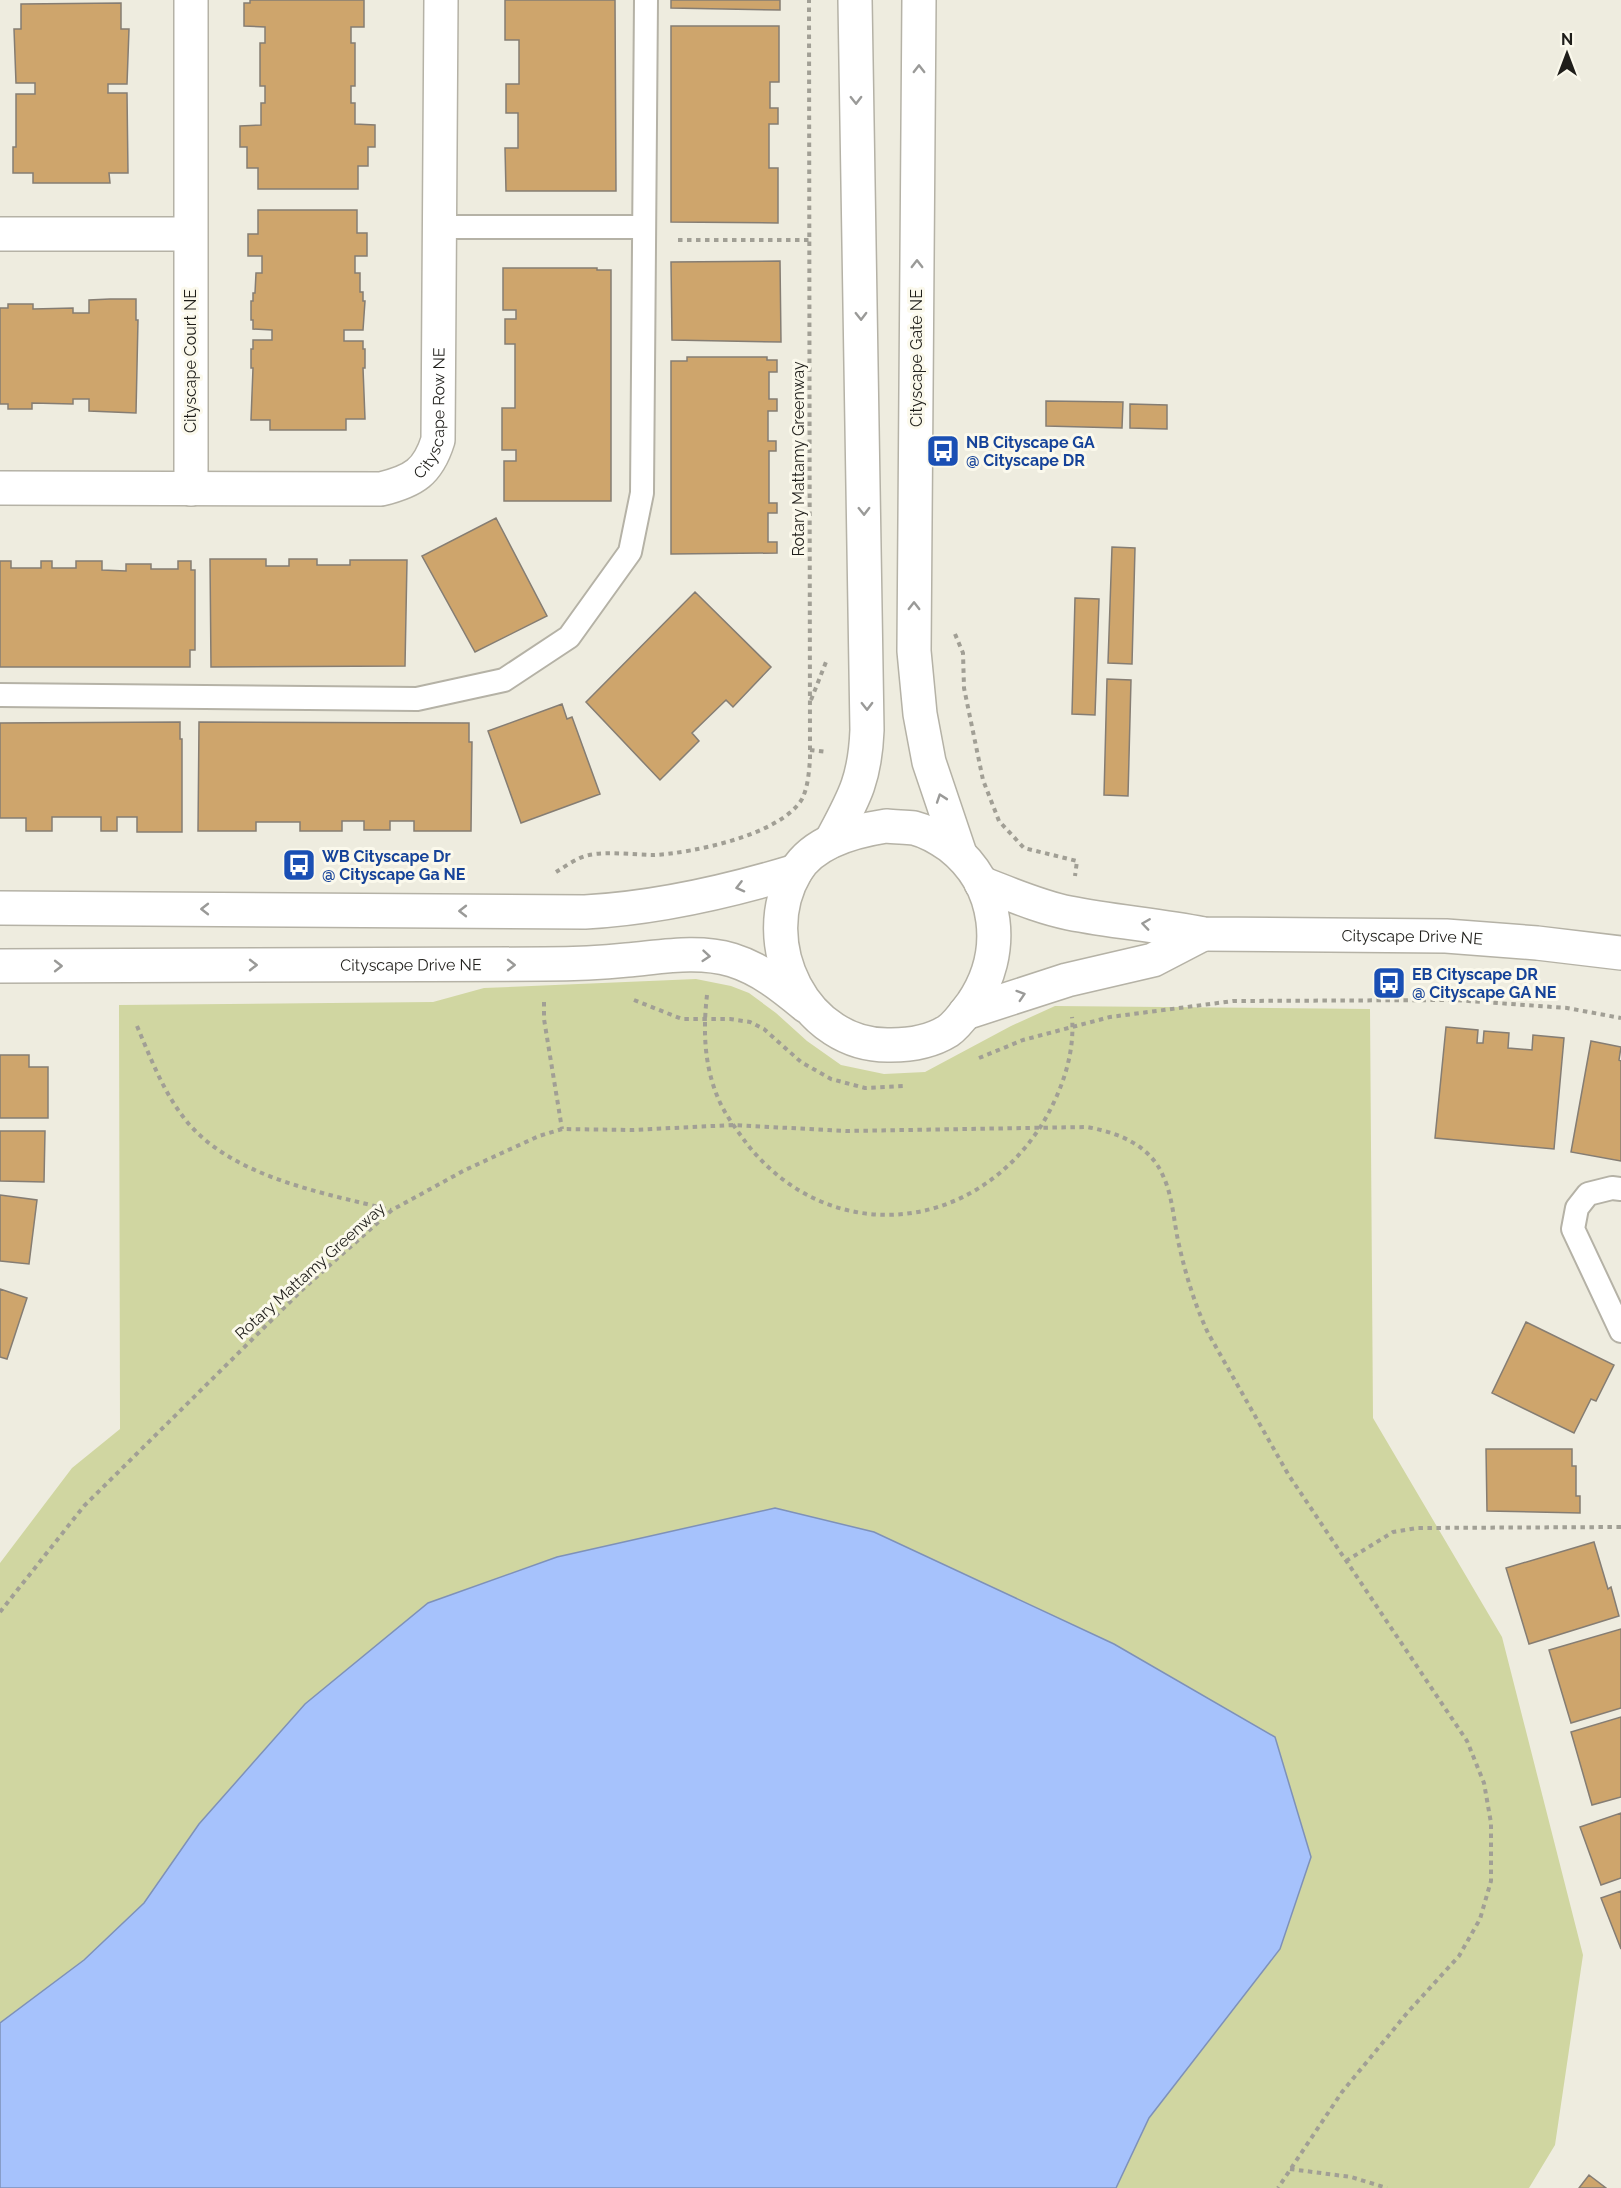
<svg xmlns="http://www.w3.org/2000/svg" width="1621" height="2188" font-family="Raleway,sans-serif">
<rect width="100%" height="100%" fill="#eeecdf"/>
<path fill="#d0d6a1" d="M696,979L731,986L749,993L776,1013L807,1041L841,1065L884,1074L925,1072L1011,1026L1055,1006L1370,1009L1373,1418L1502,1637L1583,1955L1555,2145L1529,2188H0V1563L72,1468L120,1429L119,1005L433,1002L484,988Z"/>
<path fill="#a6c2fc" stroke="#7e91b8" stroke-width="1.5" d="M775,1508L874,1532L1114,1644L1275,1737L1311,1857L1280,1949L1149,2118L1116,2188H0V2023L84,1960L144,1903L199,1824L305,1704L428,1603L557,1557Z"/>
<path fill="#cea56c" stroke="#857d73" stroke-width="1.5" d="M250,0H364V27H351V43H355V86H351V103H355V124L375,125V147H368V166H358V189H258V168H247V147H240V126L261,125V103H265V86H260V43H265V27L244,26V3H250Z
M505,0H615L616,191H506L505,148H518V113H506V84H519V40H505Z
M671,0H780V10L671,8Z
M121,3V29H129L127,84H108V93H127L128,173H109L110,183H33V173H13V147H16V94H35V83H16L14,29H21V4Z
M671,26H779V82H770V108H778V124H769V168H778V223L671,222Z
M258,210H357V233H367V256H355V273H360V292H363V301H365L363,330H344V341H363V349H365V368H363L365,419H346V430H270V420H251L253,368H251V349H253V340H272V330L253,329V320H251V301H253V293H255L256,273H262V256H248V234H258Z
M780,261L781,342L672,340L671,262Z
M503,268H597V270H611V501H504V461H516V450H502V408H515V344H505V319H516V310H503Z
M110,299H136V320H138L136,413L89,411V399H73V404L32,403V409H8V404H0V308H8V304H33V309L73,308V313H89V300Z
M687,357H767V360H777V372H769V399H777V411H768V441H776V451H769V503H777V513H768V542H777V553L671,554V361H687Z
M1046,401L1123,402L1122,428L1046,426Z
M1130,404L1167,405V429L1130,428Z
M496,518L547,616L475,652L422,556Z
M1112,547L1135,548L1132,664L1108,663Z
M210,559H266V566H289V559H317V565H350V560H407L405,666L211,667Z
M0,561H11V568H41V561H52V568H76V561H102V570L126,571V564H151V569H178V561H191V570H195V650H190V667H0Z
M695,592L771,667L733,707L726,700L692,733L699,741L660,780L586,702Z
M1075,598L1099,599L1095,715L1072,714Z
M1107,679L1131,680L1128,796L1104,795Z
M562,704L567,719L572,717L600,794L521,823L488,731Z
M180,722V739H182V832H137V817H117V831H101V817H52V831H26V818H0V723Z
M199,722L469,723V742H472L471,831H414V821H390V830H364V821H342V831H300V822H256V831H198Z
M1446,1027L1478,1030L1477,1043H1483L1484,1031L1509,1033L1508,1048L1532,1050L1533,1035L1564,1038L1554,1149L1435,1138Z
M1591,1041L1621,1047L1619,1060L1621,1061V1161L1571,1152Z
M0,1055H29V1067H48V1118H0Z
M0,1131H45L44,1182L0,1181Z
M0,1195L37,1200L29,1264L0,1261Z
M0,1289L27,1298L7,1359L0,1357Z
M1526,1322L1614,1365L1596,1401L1591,1399L1574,1433L1492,1393Z
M1486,1449H1572V1466H1576V1496H1580V1513L1487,1511Z
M1594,1542L1608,1589L1611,1587L1619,1616L1529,1644L1506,1568Z
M1621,1629V1708L1571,1723L1549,1650Z
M1621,1717V1797L1592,1805L1571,1732Z
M1621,1813V1878L1601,1885L1580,1827Z
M1621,1891V1949L1601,1898Z
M1589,2175L1606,2188H1579Z"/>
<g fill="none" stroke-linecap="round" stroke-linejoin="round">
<defs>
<path id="lane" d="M441,227H644
M0,695L417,699L504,680L569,637L630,552L642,493L646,0
M1621,1189L1612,1188L1588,1194L1577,1208L1573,1229L1621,1331"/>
<g id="street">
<path d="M191,0V489"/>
<path d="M0,234H190"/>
<path id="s1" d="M0,488L381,489C414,481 428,472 438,440L441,0"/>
</g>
<g id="secondary">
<path d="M919,0L914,651L920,714L929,762L960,854"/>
<path d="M886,826C895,827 905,827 914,828C926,831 940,839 950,846C1000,885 1007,953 972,1004C965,1013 957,1025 948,1031C932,1041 910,1045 891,1045C805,1048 753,943 796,871C814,841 854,831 886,826Z"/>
<path d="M831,841C854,798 865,780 867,730L855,0"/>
<path id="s2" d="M981,883C1010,894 1039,907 1069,913C1114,922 1159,925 1203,934L1446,936L1537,943L1621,953"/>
<path d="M0,908L585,912C657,908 727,892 796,871"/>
<path id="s3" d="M0,966L544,964C572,964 599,963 627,960C662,957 698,950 732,960C761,969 783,987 806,1006"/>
<path d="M965,1013L1067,980L1153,960L1203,934"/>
</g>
</defs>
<use href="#lane" stroke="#b5b2a6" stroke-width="26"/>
<use href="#street" stroke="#b5b2a6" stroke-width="36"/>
<use href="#secondary" stroke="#b5b2a6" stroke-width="36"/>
<path stroke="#a19f95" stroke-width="4" stroke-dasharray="4.5 4.5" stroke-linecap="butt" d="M678,240H809
M955,634L963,653L964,688L983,780L999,821L1024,848L1077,861L1075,876
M811,700L826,662
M810,750L827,752
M556,872C566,866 578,857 589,855C607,851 635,855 654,855C692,853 781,835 802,799C808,787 809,772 810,759L809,0
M707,995C703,1030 704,1065 718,1098C725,1115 737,1130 747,1144C830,1249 976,1234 1044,1121C1062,1090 1075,1054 1072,1017
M634,1000L682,1019H730L750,1022L764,1029L801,1062L831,1079L865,1088L905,1086
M544,1002V1019L562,1129
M137,1026C151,1059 164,1094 188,1123C235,1178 324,1193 391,1210
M979,1058L1023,1040L1110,1017L1233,1001L1455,1000L1567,1008L1621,1018
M1346,1561L1393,1532L1417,1528L1621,1527
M0,1612L84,1506L303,1289L392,1210L465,1170L539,1136L562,1129L632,1130L733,1125L846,1131L1087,1127C1119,1133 1151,1145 1164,1178C1173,1198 1174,1224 1179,1245C1186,1276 1195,1305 1208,1333L1288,1474L1467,1741L1484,1783L1491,1823V1881L1480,1919L1459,1956L1408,2012L1342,2092L1278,2188
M1290,2169L1351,2177L1387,2188"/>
<use href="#lane" stroke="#fff" stroke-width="22"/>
<use href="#street" stroke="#fff" stroke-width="33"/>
<use href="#secondary" stroke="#fff" stroke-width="33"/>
</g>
<defs><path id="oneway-chevron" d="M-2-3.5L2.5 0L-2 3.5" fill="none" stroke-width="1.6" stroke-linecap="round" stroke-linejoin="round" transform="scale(1.5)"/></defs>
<g stroke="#9a9a98">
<use href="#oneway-chevron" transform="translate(919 69) rotate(-90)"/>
<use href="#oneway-chevron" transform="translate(856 100) rotate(89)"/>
<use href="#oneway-chevron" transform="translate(917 264) rotate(-90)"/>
<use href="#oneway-chevron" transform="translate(861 316) rotate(89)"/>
<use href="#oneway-chevron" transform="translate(864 511) rotate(89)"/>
<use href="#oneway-chevron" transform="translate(914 606) rotate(-90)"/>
<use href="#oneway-chevron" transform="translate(867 706) rotate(89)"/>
<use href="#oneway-chevron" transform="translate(941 798) rotate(-109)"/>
<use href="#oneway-chevron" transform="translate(740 887) rotate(166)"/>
<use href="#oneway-chevron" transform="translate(205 909) rotate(-180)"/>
<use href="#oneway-chevron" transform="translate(463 911) rotate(-180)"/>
<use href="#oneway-chevron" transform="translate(1146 924) rotate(-172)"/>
<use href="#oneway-chevron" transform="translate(706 956) rotate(5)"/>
<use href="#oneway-chevron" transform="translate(253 965)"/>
<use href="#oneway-chevron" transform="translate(511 965)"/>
<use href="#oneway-chevron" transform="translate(58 966)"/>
<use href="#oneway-chevron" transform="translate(1021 995) rotate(-18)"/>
</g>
<defs>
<symbol id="bus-square" viewBox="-11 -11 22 22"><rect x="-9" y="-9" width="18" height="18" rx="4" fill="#1a4fb4" stroke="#fbf9ec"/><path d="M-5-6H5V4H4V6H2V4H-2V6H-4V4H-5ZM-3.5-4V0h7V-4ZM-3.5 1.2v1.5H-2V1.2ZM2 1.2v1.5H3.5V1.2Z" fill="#fff"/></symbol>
</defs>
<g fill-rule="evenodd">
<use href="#bus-square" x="924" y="432" width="38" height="38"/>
<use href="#bus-square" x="280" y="846" width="38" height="38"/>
<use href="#bus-square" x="1370" y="964" width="38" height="38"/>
</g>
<g text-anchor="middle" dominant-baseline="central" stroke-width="6" stroke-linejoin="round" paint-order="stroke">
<g font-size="16" fill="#1f1e1a" stroke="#fbf9ec">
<text transform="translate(916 358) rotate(-90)">Cityscape Gate NE</text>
<text transform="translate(190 361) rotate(-90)">Cityscape Court NE</text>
<text stroke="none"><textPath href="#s1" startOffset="486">Cityscape Row NE</textPath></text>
<text transform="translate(798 459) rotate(-90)">Rotary Mattamy Greenway</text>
<text stroke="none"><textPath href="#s2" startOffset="438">Cityscape Drive NE</textPath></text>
<text stroke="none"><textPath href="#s3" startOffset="411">Cityscape Drive NE</textPath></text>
<text transform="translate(310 1271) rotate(-42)">Rotary Mattamy Greenway</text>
</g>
<g font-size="16" font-weight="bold" fill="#164399" stroke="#fbf9ec" text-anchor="start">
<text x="966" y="442">NB Cityscape GA<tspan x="966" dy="18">@ Cityscape DR</tspan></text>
<text x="322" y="856">WB Cityscape Dr<tspan x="322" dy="18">@ Cityscape Ga NE</tspan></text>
<text x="1412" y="974">EB Cityscape DR<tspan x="1412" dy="18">@ Cityscape GA NE</tspan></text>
</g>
</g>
<g transform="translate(1567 54)" stroke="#fbf9ec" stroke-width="4.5" paint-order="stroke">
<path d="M0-4.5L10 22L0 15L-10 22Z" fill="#1f1e1a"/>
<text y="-9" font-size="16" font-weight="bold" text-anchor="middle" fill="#1f1e1a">N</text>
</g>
</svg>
